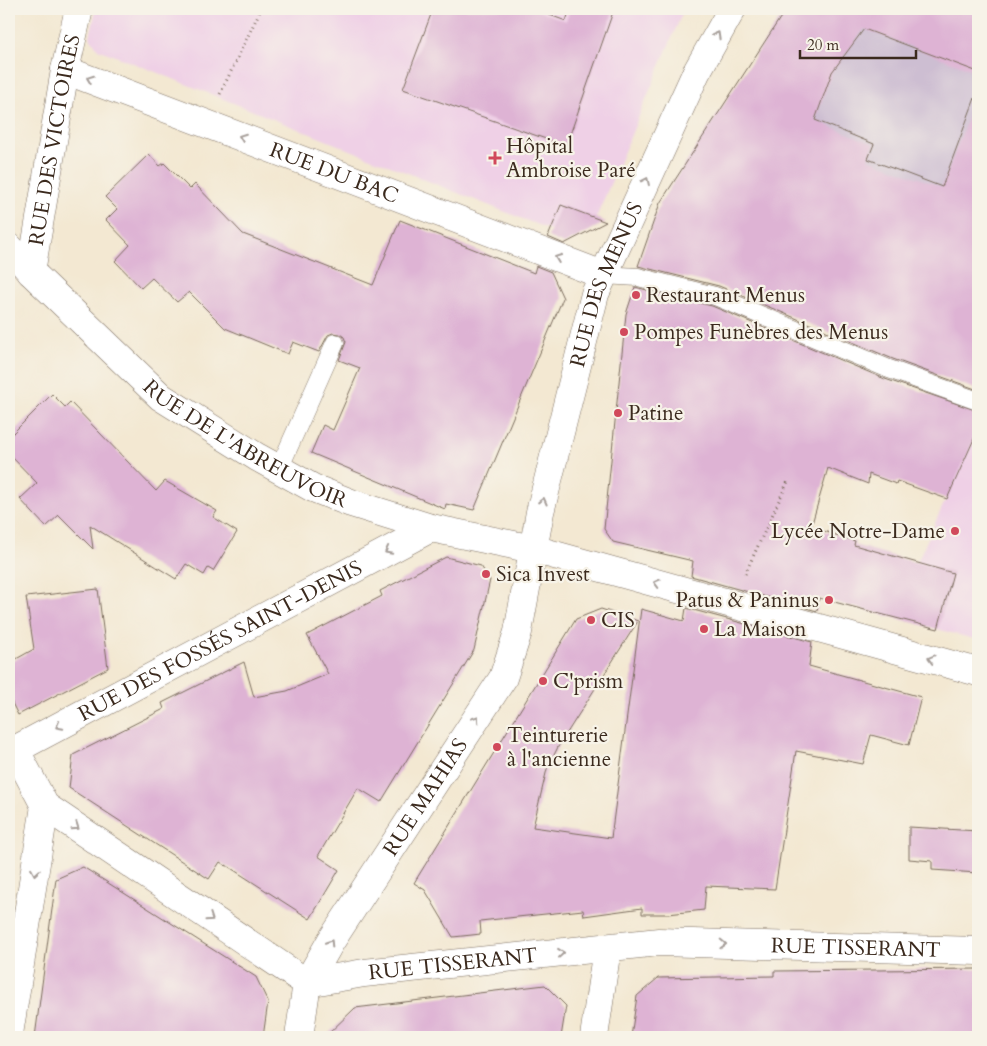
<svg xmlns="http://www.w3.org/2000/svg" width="987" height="1046" font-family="Cardo,serif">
<rect width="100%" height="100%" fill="#f7f3e8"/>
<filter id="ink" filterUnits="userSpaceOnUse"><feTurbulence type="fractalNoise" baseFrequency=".02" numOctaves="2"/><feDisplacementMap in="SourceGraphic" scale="10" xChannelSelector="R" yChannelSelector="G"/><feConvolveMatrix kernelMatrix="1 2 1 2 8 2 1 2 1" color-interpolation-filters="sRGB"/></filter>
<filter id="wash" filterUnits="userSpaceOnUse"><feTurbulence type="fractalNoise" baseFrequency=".0096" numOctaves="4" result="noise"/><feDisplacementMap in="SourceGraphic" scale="20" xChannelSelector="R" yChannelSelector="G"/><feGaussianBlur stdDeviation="1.12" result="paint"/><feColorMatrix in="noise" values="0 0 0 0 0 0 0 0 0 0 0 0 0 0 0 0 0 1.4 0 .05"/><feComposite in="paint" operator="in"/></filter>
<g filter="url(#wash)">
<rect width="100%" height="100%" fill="#f3e8d2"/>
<path fill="#efd0e6" d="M96,9H684L591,230L573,239L98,49L90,37Z
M978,429V640L892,617Z"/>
<path fill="#cdbed2" d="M786,9H978V264L954,329L660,204Z"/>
<g id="blocks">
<path fill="#deb3d4" d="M433,9H533L566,21L570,9H614L566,146L403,89Z
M786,9H978V72L864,29L832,72L815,120L874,144L868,159L942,187L975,98L978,99V390L893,359L719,286L638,266L660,203Z
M149,154L160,166L164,163L190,189L195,184L243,234L373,285L400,220L534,273L536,266L551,272L563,298L474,510L446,504L445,509L311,453L323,425L333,430L360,368L339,360L346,342L344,337L340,334L333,333L328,335L319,352L293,342L288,354L225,328L189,292L177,302L152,278L141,288L115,261L130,245L106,220L117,209L105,197Z
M561,205L606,222L564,244L548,237Z
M635,287L712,306L885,379L978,411V430L947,499L897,481L896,484L869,474L868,484L828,468L811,527L855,541L854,545L953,573L938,629L819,598L817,611L691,576L693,561L613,542L604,529L626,314Z
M52,394L65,407L70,402L156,491L165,481L217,511L213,517L237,532L213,571L208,568L204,575L186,564L176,579L90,525L93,549L59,515L46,527L20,499L37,483L9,454V437Z
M446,557L481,566L490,580L474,650L381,802L358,788L318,856L339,870L310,919L226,865V866L220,862L209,879L69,788L73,755L164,709L162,703L244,662L254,697L287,691L328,674L307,635L382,596L380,591Z
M98,589L108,668L18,715L9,697V663L34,649L26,597Z
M686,608L812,642L809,666L921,697L909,745L871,735L863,764L796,751L775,889L706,886L704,910L668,914H642V908L584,916L583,910L480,921L481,934L453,937L425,890L414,883L576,619L601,609L638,621L558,747L547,769L533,827L611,838L641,609L684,621Z
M909,827L978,831V873L932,870V861L909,859Z
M83,867L256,977L268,1002L263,1037H35L56,879Z
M978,969V1037H631L637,996L658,978L774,976V971Z
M545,985L566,1006L561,1037H325L355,1008Z"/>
</g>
</g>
<g filter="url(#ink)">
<use href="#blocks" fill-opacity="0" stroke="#7b6c5d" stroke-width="1"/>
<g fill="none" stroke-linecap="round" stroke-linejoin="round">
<defs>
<path id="service" d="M603,275L638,277L715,296L889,369L978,401
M279,469L335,343"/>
<g id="minor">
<path id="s1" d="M65,70L603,275"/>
<path id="s2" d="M9,247L31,272L161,397L257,457L313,488L351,503L431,528L533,549L978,672"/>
<path id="s3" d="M31,272L65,70L79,9"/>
<path id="s4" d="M15,749L45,806L307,983L364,973L659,942L978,951"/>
<path id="s5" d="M9,753L431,528"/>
<path d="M9,1034L45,806"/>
<path id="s6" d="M299,1037L307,983L331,941L503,678L518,632L540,512L595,294L696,73L732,9"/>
<path d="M594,1037L607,948"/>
</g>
</defs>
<use href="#service" stroke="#7b6c5d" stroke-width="19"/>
<use href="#minor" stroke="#7b6c5d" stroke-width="29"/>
<path stroke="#7b6c5d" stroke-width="3" stroke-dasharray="1 4" stroke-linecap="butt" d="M220,94L261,9
M745,574L789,479"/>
<use href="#service" stroke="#fff" stroke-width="18"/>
<use href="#minor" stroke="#fff" stroke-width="28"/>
</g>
<defs><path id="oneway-chevron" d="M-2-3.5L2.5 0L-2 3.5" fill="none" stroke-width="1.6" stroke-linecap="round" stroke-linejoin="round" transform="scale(1.25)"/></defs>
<g stroke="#a79f9a">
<use href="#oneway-chevron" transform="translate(717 35) rotate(-61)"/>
<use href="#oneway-chevron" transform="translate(90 79) rotate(-159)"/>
<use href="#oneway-chevron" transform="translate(242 137) rotate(-159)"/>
<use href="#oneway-chevron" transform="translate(646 181) rotate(-65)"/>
<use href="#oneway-chevron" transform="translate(558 258) rotate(-159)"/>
<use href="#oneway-chevron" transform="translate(543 501) rotate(-76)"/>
<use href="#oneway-chevron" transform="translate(388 551) rotate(152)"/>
<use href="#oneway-chevron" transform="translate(657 583) rotate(-165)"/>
<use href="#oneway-chevron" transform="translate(931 659) rotate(-165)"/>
<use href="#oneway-chevron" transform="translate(476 719) rotate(-57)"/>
<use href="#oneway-chevron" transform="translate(59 726) rotate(152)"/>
<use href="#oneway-chevron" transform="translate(76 827) rotate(34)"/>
<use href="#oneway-chevron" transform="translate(35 872) rotate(99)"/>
<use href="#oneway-chevron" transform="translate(210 918) rotate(34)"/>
<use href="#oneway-chevron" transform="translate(330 943) rotate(-58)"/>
<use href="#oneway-chevron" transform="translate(723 944) rotate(2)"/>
<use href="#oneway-chevron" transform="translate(561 953) rotate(-6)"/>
</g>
</g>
<g fill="#d1495b" stroke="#f7f3e8" stroke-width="2">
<path d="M492.5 150.5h5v5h5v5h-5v5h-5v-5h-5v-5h5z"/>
<circle cx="636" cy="295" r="5"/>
<circle cx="624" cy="332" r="5"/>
<circle cx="618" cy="413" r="5"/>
<circle cx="955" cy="531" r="5"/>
<circle cx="486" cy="574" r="5"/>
<circle cx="829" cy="600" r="5"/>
<circle cx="591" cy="620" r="5"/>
<circle cx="704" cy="629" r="5"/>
<circle cx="543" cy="681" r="5"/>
<circle cx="497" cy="747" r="5"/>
</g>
<g text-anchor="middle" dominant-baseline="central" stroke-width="4.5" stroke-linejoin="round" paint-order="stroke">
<g font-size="21" fill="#3b2a1e" stroke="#f7f3e8">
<text stroke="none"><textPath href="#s3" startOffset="134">RUE DES VICTOIRES</textPath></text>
<text stroke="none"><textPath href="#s1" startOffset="288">RUE DU BAC</textPath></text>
<text stroke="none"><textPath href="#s6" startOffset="825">RUE DES MENUS</textPath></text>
<text stroke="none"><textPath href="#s2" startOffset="310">RUE DE L'ABREUVOIR</textPath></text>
<text stroke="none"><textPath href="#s5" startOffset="239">RUE DES FOSSÉS SAINT-DENIS</textPath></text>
<text stroke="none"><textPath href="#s6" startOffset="275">RUE MAHIAS</textPath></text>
<text stroke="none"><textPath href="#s4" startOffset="932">RUE TISSERANT</textPath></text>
<text stroke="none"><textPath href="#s4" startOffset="528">RUE TISSERANT</textPath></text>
</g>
<g font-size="21" fill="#3b2a1e" stroke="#f7f3e8" text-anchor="start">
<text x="506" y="146">Hôpital<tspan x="506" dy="24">Ambroise Paré</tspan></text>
<text x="646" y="295">Restaurant Menus</text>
<text x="634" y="332">Pompes Funèbres des Menus</text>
<text x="628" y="413">Patine</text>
<text x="945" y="531" text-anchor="end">Lycée Notre-Dame</text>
<text x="496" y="574">Sica Invest</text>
<text x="819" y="600" text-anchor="end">Patus &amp; Paninus</text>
<text x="601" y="620">CIS</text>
<text x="714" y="629">La Maison</text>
<text x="553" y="681">C'prism</text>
<text x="507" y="735">Teinturerie<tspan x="507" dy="24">à l'ancienne</tspan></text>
</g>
</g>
<rect width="987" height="1046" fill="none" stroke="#f7f3e8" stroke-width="30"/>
<path d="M800 50v8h116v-8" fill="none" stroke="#3b2a1e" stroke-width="2.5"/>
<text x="807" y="50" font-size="15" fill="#3b2a1e" stroke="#f7f3e8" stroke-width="4" paint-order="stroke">20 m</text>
</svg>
